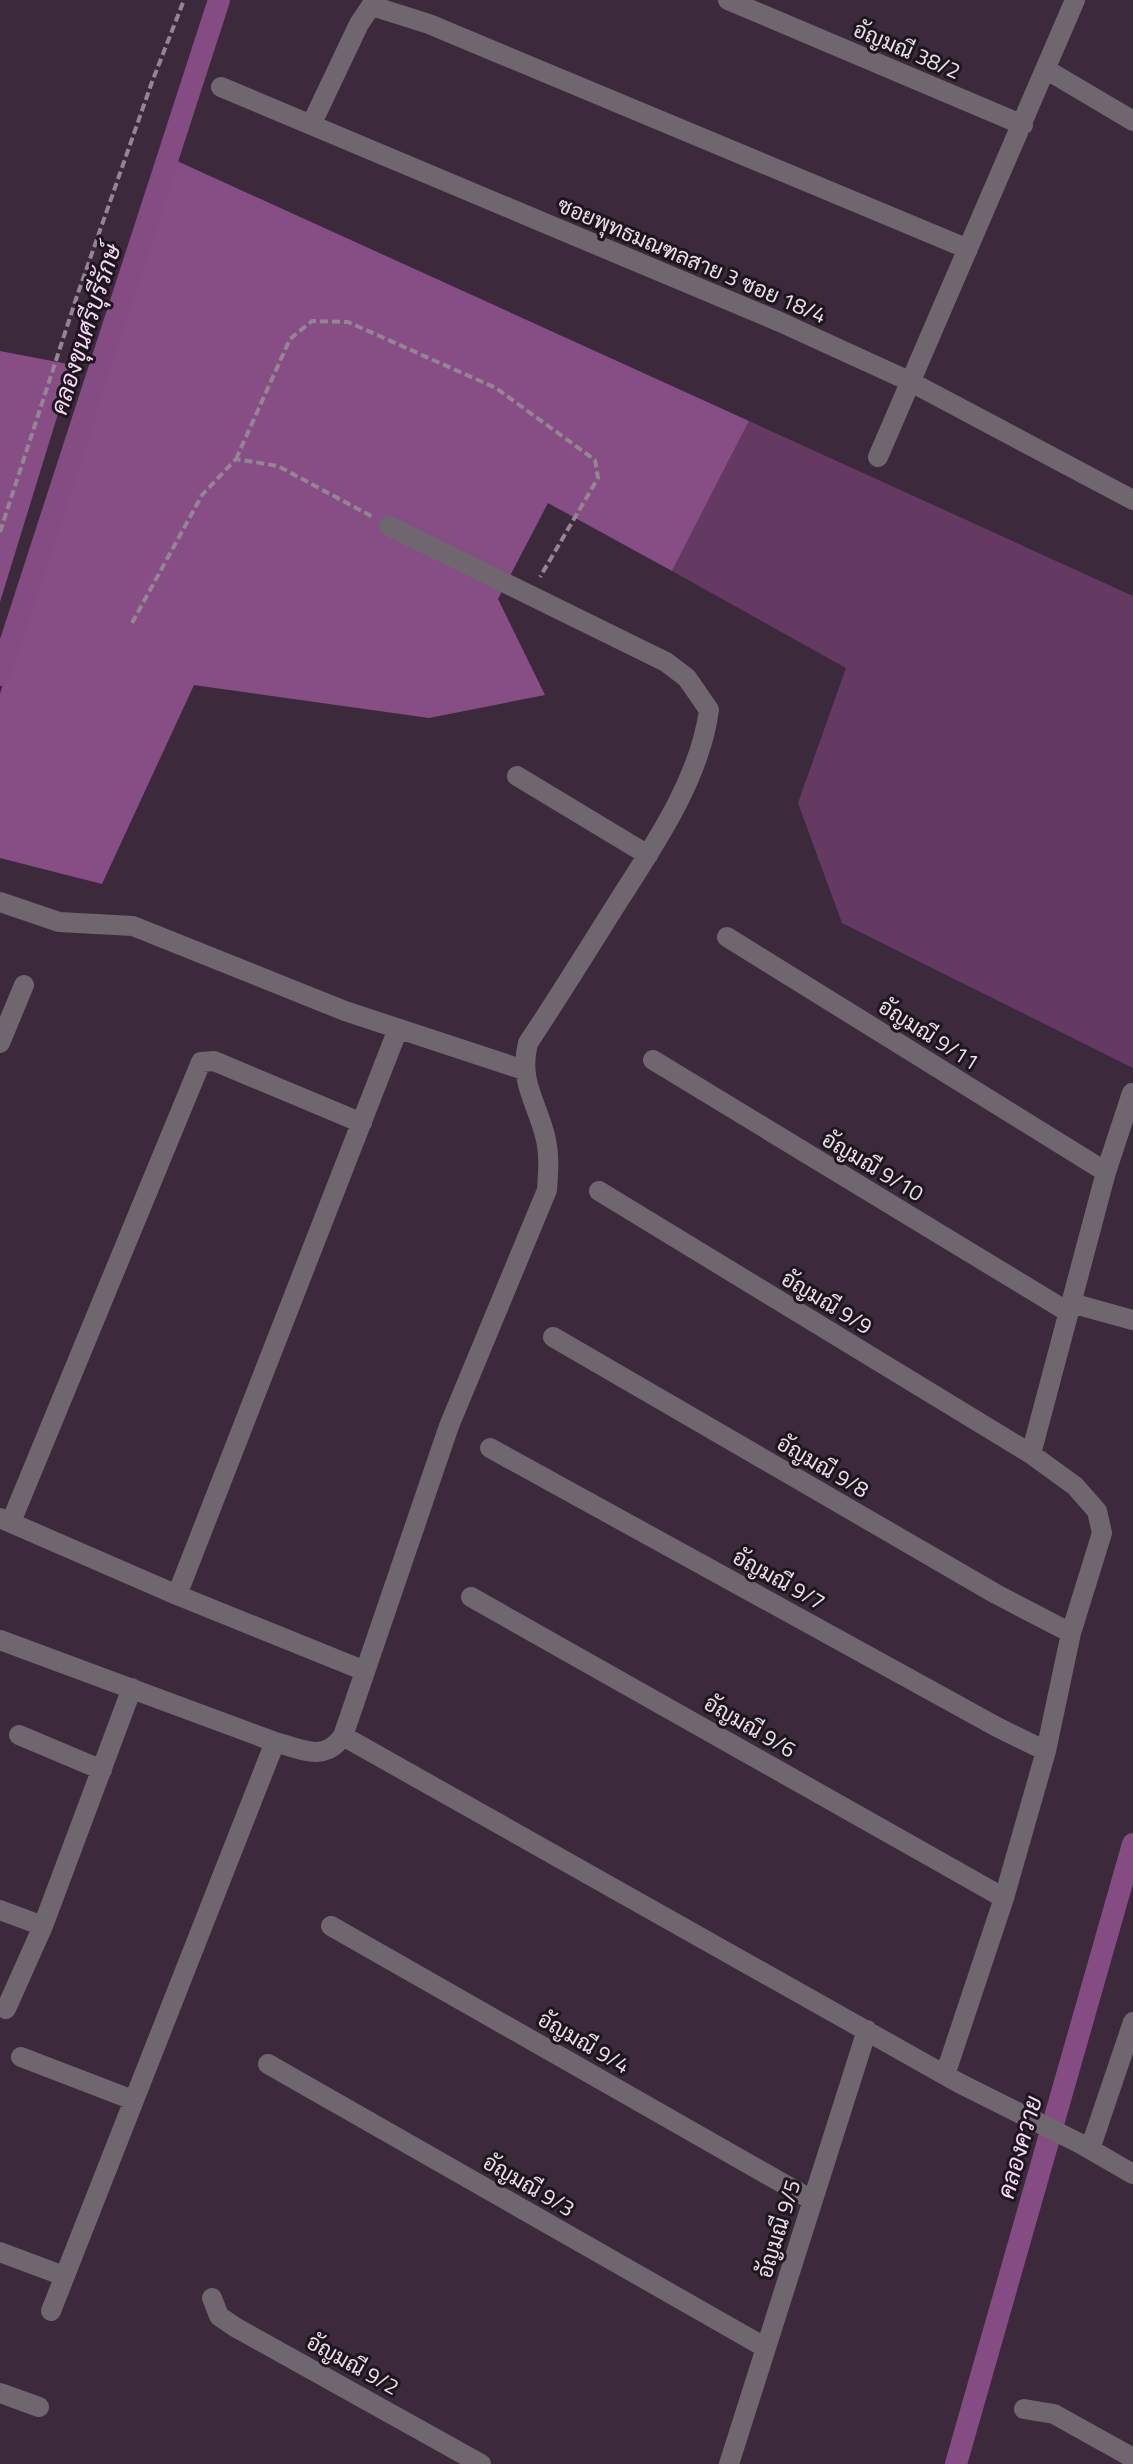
<svg xmlns="http://www.w3.org/2000/svg" width="1133" height="2464" font-family="'Titillium Web',Sarabun,sans-serif">
<rect width="100%" height="100%" fill="#3c2a3c"/>
<path fill="#643a63" d="M749,421L1133,596V1068L842,923L798,803L846,668L672,571Z"/>
<path fill="#864e85" d="M177,161L749,421L672,571L548,503L498,599L545,695L429,718L194,685L102,884L0,858V694L83,437Z
M0,351L73,365L0,602Z"/>
<g fill="none" stroke-linecap="round" stroke-linejoin="round">
<path stroke="#844c83" stroke-width="22" d="M0,675L219,0
M956,2464L1133,1844"/>
<path stroke="#948593" stroke-width="4" stroke-dasharray="8 4" stroke-linecap="butt" d="M236,459L290,339L312,321L348,322L496,388L595,460L598,478L540,577
M0,532L77,296L152,82L184,0
M132,623L202,495L236,459L278,466L373,517"/>
<path stroke="#6f666f" stroke-width="20" d="M728,0L1023,125
M372,6L429,24L968,249
M1047,70L1133,121
M221,87L780,322L909,381L1133,500
M311,125L359,24L375,0
M878,457L1075,0
M517,776L648,855
M0,902L59,922L133,926L345,1011L524,1070
M727,937L1106,1172
M0,1043L24,985
M653,1060L1068,1312
M599,1191L1031,1454
M1071,1303L1133,1320
M553,1337L996,1594L1071,1633
M490,1448L997,1727L1046,1751
M0,1518L177,1595L365,1671
M11,1522L201,1062L214,1061L362,1123
M177,1595L398,1029
M471,1597L1004,1898
M0,1640L275,1742C302,1749 324,1763 343,1736L449,1426L547,1190C548,1174 550,1157 546,1140C538,1103 518,1083 528,1043C560,995 590,946 621,897C657,841 700,777 709,710L687,678L666,662L389,526
M19,1735L102,1770
M343,1736L959,2083L1081,2144L1133,2174
M0,1910L43,1926
M331,1926L812,2200
M6,2009L43,1926L132,1688
M21,2057L133,2100
M268,2064L766,2348
M945,2075L1004,1898L1046,1751L1071,1633L1102,1533L1097,1511L1075,1486L1031,1454L1106,1172L1132,1093
M1090,2149L1133,2022
M0,2252L64,2276
M212,2298L219,2316L235,2327L481,2464
M51,2311L275,1742
M0,2393L39,2407
M1024,2409L1054,2414L1133,2458
M729,2464L867,2030"/>
</g>
<g text-anchor="middle" dominant-baseline="central" stroke-width="6" stroke-linejoin="round" paint-order="stroke">
<g font-size="22" fill="#eadee9" stroke="#1e161e">
<text transform="translate(907 50) rotate(23)">อัญมณี 38/2</text>
<text transform="translate(692 260) rotate(23)">ซอยพุทธมณฑลสาย 3 ซอย 18/4</text>
<text transform="translate(929 1034) rotate(32)">อัญมณี 9/11</text>
<text transform="translate(873 1166) rotate(31)">อัญมณี 9/10</text>
<text transform="translate(827 1302) rotate(31)">อัญมณี 9/9</text>
<text transform="translate(823 1466) rotate(30)">อัญมณี 9/8</text>
<text transform="translate(779 1579) rotate(29)">อัญมณี 9/7</text>
<text transform="translate(750 1726) rotate(30)">อัญมณี 9/6</text>
<text transform="translate(584 2042) rotate(30)">อัญมณี 9/4</text>
<text transform="translate(529 2185) rotate(30)">อัญมณี 9/3</text>
<text transform="translate(778 2229) rotate(-73)">อัญมณี 9/5</text>
<text transform="translate(353 2364) rotate(29)">อัญมณี 9/2</text>
</g>
<g font-size="24" font-style="italic" fill="#f7d7f6" stroke="#1e161e">
<text transform="translate(85 329) rotate(-72)">คลองขุนศรีบุรีรักษ์</text>
<text transform="translate(1019 2147) rotate(-74)">คลองควาย</text>
</g>
</g>
</svg>
